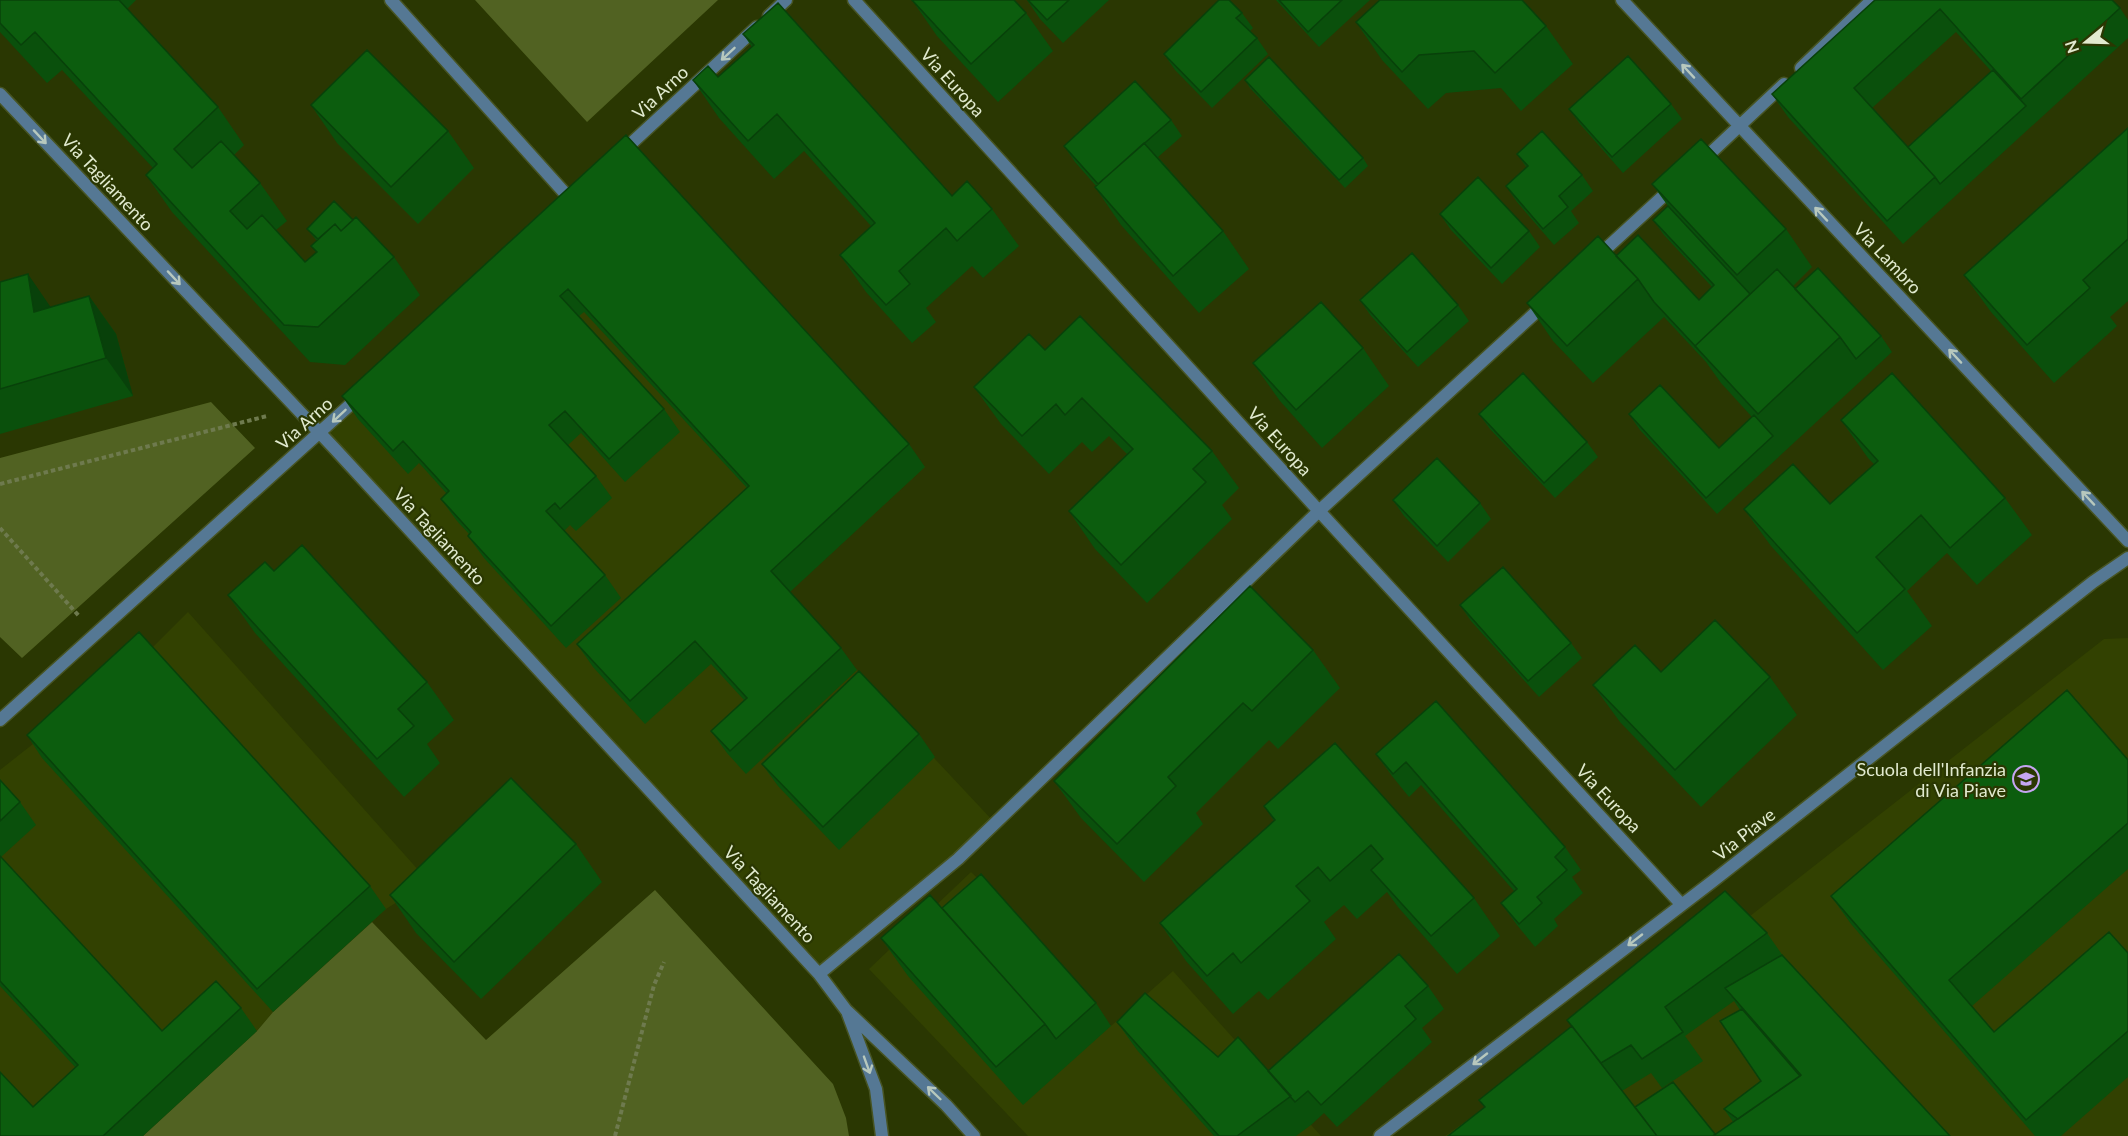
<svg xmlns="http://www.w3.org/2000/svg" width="2128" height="1136" font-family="Lato,sans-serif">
<rect width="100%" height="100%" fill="#2a3702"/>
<path fill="#324101" d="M630,145L925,467L787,594L857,670L874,694L995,823L819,974L320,433Z
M188,612L429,882L386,909L273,1012L257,1031L143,1136H0V770L142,658Z
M2128,638V1136H1445L1745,920L2104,639Z
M971,872L997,897L1111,1026L1173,971L1321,1136H1028L869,969Z"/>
<path fill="#516222" d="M475,0H718L587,122Z
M211,402L255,448L22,658L0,637V458Z
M655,890L833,1084L846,1118L849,1136H143L257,1031L273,1012L372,922L486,1040Z"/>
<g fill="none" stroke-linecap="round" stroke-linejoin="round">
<defs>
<path id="service" d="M391,0L571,200"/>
<path id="minor" d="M854,0L1319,511L1681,904
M1622,0L2128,541
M769,16L786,0
M1801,68L1872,0
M0,94L335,449L819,974L846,1010L946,1105L974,1136
M622,152L757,27
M1701,162L1784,84
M1597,257L1672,188
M0,720L361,395
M819,974L958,859L1319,511L1546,303
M848,1014L876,1089L882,1136
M1380,1136L1713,881L2093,582L2128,558"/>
</defs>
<use href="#service" stroke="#475423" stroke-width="15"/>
<use href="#minor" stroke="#475423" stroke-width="15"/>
<path stroke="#6e7a4e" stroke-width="4" stroke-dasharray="4.5 3" stroke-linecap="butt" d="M0,484L267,416
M0,528L79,616
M615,1136L654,985L664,962"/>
<use href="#service" stroke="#557894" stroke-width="12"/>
<use href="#minor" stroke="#557894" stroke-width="12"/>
</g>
<path fill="#0a500c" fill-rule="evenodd" d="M0,0H136L127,9L218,107L244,145L234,155L260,183L287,221L276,230L305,262L316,252L311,246L317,241L307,229L394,257L420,295L345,365L310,362L172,212L146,175L153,168L62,70L47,83L0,32Z
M912,0L1026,13L1053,51L998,102L937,36Z
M1027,0H1109L1063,43L1040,19Z
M1276,0H1370L1319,47Z
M1875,0L2120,8L2128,20V38L1903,244L1788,117L1772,94ZM1956,32L1991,71L1908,147L1872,108Z
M1242,13L1253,28L1250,31L1257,38L1268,54L1212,108L1175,70L1164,54Z
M1356,22L1546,26L1573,64L1521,111L1501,88L1446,93L1428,109L1382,60Z
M743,34L952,196L992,209L1019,246L983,278L972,266L926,308L936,322L912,343L866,292L840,255L871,226L804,151L774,179L719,118L693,80L718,77L752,47Z
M1245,80L1363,158L1368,166L1345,188L1250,88Z
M1671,104L1682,119L1623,173L1580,124L1569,109Z
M311,105L448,131L474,168L418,224L337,143Z
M1171,120L1182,136L1158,157L1223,231L1249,269L1199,313L1121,225L1095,187L1096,186L1075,162L1064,146Z
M2128,128V301L2110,317L2117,326L2054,383L1991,312L1964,275Z
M626,135L909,444L925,467L790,592L841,648L857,670L746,774L727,753L711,731L744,700L711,664L645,724L593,667L577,644L747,488L584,312L579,316L664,409L680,432L625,482L581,433L568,445L596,476L612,498L576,531L570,525L564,531L605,575L621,598L566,648L484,558L468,536L469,534L457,521L441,499L447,494L419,463L408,474L358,419L342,396Z
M1517,154L1582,175L1593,191L1571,211L1579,223L1554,245L1517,202L1506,186L1527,168Z
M1652,184L1786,229L1812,267L1793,286L1795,289L1881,336L1892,352L1717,514L1640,430L1629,414L1719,448L1752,417L1721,383L1706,362L1664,317L1593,383L1553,341L1527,303L1616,256L1699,300L1712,287L1664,235L1653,220L1668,206Z
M1440,214L1529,231L1540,247L1502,284L1451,230Z
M0,282L51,307L89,296L116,334L133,396L0,434Z
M1360,300L1458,305L1469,321L1418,367L1371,316Z
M1363,348L1389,386L1322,448L1280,401L1253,363Z
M1045,350L1212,451L1239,488L1222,505L1232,519L1147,603L1095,549L1069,511L1127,454L1109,436L1092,452L1082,442L1049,474L1001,424L974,387Z
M1479,414L1587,442L1598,457L1555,498L1490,429Z
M1841,420L2005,498L2032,535L1977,585L1947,553L1907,591L1932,626L1883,670L1771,546L1744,509L1830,504L1874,464L1868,458Z
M1393,500L1480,503L1491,519L1448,562L1404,516Z
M228,595L427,682L454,720L427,744L440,763L404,797L255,633Z
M1460,605L1571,643L1582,658L1539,697L1471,621Z
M1313,650L1340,688L1278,749L1269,740L1196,813L1203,824L1144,882L1081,818L1054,781Z
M1661,672L1770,677L1797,715L1701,807L1620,722L1593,685Z
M1436,701L1565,847L1581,870L1572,877L1583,893L1554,919L1558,926L1535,947L1517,925L1501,903L1514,891L1421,785L1409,797L1392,776L1376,754Z
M919,734L935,757L839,850L778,786L762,764Z
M27,735L370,886L386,909L273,1012L42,758Z
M1335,743L1474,898L1500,936L1457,974L1398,907L1387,892L1357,919L1344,905L1324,922L1336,939L1268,1000L1259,991L1233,1014L1186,961L1160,923L1274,821L1264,806Z
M2128,760V869L1972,1006L1994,1032L2128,953V1077L2061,1136H2035L1851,924L1831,896Z
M0,780L20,802L36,825L1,857L162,1031L241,1008L257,1031L143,1136H0L76,1068L0,986Z
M576,844L602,882L481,999L416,933L390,895Z
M942,908L1096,1003L1111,1026L1023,1105L908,976L881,938Z
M1767,933L1783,956L1950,1136H1448L1484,1108ZM1734,1001L1740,1010L1761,1081L1724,1109L1733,1122L1715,1134L1635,1107L1622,1091L1651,1073L1662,1088L1703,1061L1685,1036Z
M1428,986L1444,1009L1422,1028L1432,1042L1337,1127L1324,1113L1311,1125L1296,1136H1214L1137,1050L1117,1022L1218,1057L1268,1071Z"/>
<path fill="#08410a" d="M28,274L54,312H34Z
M89,296L116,334L133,396L106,358Z"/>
<path fill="#0c5d0e" stroke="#08410a" stroke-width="1.5" d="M0,0H119L218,107L174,149L192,168L221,141L260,183L230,211L247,229L262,215L305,262L317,252L311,246L335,224L341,231L356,217L394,257L318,327L284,325L146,175L157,164L35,32L21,45L0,23Z
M912,0H1014L1026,13L971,64Z
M1028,0H1069L1047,20Z
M1219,0H1229L1242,13L1236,18L1257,38L1201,92L1164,54Z
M1279,0H1342L1308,32Z
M1380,0H1522L1546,26L1495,73L1474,51L1419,55L1402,72L1356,22Z
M1875,0H2112L2120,8L2021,99L1940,9L1854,88L1935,177L1887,221L1772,94Z
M778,3L952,196L967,181L992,209L957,241L946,228L899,271L910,284L886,305L840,255L875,223L777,114L748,141L693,80L708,66L718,77L754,45L743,34Z
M367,50L448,131L391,187L311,105Z
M1628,56L1671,104L1612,157L1569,109Z
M1269,57L1363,158L1339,180L1245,80Z
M1993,70L2026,106L1940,184L1935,177L1908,147Z
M1135,81L1171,120L1098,184L1064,146Z
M2128,128V239L2083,280L2090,288L2027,345L1964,275Z
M1542,131L1582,175L1559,196L1568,207L1543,229L1506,186L1528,166L1517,154Z
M626,135L909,444L771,571L841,648L730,751L711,731L747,698L695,641L630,701L577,644L749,486L568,289L560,296L664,409L609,459L565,411L549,425L596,476L560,509L555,503L546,511L605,575L551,626L468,536L471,532L441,499L449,491L403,441L393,451L342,396Z
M1701,139L1786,229L1737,275L1652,184Z
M1144,143L1223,231L1173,276L1095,187Z
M1478,177L1529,231L1491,268L1440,214Z
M334,201L353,220L341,231L335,224L318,239L307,229Z
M1668,206L1750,294L1695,346L1698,349L1654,302L1638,279L1616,256L1638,235L1699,300L1714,285L1653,220Z
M1598,236L1638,279L1567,346L1527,303Z
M1412,253L1458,305L1407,352L1360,300Z
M1818,268L1881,336L1856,359L1840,337L1795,289Z
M1777,269L1840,337L1758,414L1695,346Z
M28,274L34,312L89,296L106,358L0,389V282Z
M1321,302L1363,348L1296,410L1253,363Z
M1080,316L1212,451L1193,469L1206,482L1121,565L1069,511L1133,449L1082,398L1065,415L1056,404L1022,436L974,387L1029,334L1045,350Z
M1523,373L1587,442L1544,483L1479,414Z
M1892,373L2005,498L1950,548L1921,515L1876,557L1905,589L1857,633L1744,509L1793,464L1830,504L1878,461L1841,420Z
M1660,385L1719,448L1754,415L1773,436L1706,498L1629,414Z
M1437,458L1480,503L1437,546L1393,500Z
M302,545L427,682L398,709L414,726L377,759L228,595L265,562L274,571Z
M1503,567L1571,643L1528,681L1460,605Z
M1250,586L1313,650L1252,711L1243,703L1168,777L1176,786L1117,844L1054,781Z
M1715,620L1770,677L1675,770L1593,685L1635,645L1661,672Z
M139,632L370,886L257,989L27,735Z
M859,671L919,734L823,827L762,764Z
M2067,690L2128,760V823L1949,980L1994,1032L2109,932L2128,953V1031L2026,1120L1831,896Z
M1436,701L1565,847L1555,857L1567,870L1537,897L1542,903L1519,924L1501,903L1517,889L1406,762L1393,774L1376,754Z
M1335,743L1474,898L1431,936L1371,870L1383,859L1371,845L1330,881L1318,867L1296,886L1310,901L1241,963L1233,953L1207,976L1160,923L1275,820L1264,806Z
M511,778L576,844L454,962L390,895Z
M0,780L20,802L0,821Z
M0,856L162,1031L216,981L241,1008L103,1136H0V1072L33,1107L78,1065L0,981Z
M981,874L1096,1003L1056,1039L1045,1024L942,908Z
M1725,891L1767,933L1665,1007L1683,1032L1642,1059L1631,1045L1601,1063L1567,1020Z
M930,895L1045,1024L996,1067L881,938Z
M1399,954L1428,986L1405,1006L1416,1019L1321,1105L1308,1091L1295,1102L1268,1071Z
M1782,955L1950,1136H1713L1801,1075L1725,988Z
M1145,993L1218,1057L1238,1037L1291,1096L1237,1136H1219L1117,1022Z
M1742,1009L1800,1076L1738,1119L1724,1109L1761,1081L1720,1021Z
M1572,1026L1657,1136H1448L1485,1107L1479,1100Z
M1673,1082L1715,1134L1713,1136H1657L1635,1107Z"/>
<defs><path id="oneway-shaft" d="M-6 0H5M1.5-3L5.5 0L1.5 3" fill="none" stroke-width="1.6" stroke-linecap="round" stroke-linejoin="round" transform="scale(1.5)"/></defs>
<g stroke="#b7c8bd">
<use href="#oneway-shaft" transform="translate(728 54) rotate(137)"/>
<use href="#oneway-shaft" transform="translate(1688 71) rotate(-133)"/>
<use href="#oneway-shaft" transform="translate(40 137) rotate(47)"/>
<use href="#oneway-shaft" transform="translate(1821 214) rotate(-133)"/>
<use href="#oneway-shaft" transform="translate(174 278) rotate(47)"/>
<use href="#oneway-shaft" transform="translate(1955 356) rotate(-133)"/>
<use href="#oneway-shaft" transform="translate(339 416) rotate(137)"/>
<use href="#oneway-shaft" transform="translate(2088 498) rotate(-133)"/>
<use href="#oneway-shaft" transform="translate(1635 940) rotate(142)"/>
<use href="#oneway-shaft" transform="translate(1480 1059) rotate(142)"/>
<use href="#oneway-shaft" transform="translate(867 1065) rotate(70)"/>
<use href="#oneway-shaft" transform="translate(934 1093) rotate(-136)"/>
</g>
<defs>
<symbol id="school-ring" viewBox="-11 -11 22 22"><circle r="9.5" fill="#2a3702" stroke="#c5a6f1" stroke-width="1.5"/><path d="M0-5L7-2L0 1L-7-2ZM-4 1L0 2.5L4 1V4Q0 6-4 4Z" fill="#c5a6f1"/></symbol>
</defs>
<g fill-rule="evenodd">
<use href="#school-ring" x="2011" y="764" width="30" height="30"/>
</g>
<g text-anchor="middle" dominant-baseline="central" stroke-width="4.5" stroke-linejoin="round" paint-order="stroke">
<g font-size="18" fill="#e1eacf" stroke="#2a3702">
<text transform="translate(953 82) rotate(48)">Via Europa</text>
<text transform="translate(660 92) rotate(-43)">Via Arno</text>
<text transform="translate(108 182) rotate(47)">Via Tagliamento</text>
<text transform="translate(1888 258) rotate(47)">Via Lambro</text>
<text transform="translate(304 423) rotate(-42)">Via Arno</text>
<text transform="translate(1280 441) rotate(48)">Via Europa</text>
<text transform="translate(440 536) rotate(47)">Via Tagliamento</text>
<text transform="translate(1609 798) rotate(47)">Via Europa</text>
<text transform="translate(1744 834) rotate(-38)">Via Piave</text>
<text transform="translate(770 894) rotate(47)">Via Tagliamento</text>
</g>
<g font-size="18" fill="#e1eacf" stroke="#2a3702" text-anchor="end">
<text x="2006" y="769">Scuola dell'Infanzia<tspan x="2006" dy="21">di Via Piave</tspan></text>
</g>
</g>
<g transform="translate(2086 42) rotate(251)" stroke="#2a3702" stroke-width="4.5" paint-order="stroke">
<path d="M0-4.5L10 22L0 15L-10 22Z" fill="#e1eacf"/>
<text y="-9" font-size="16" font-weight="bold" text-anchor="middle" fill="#e1eacf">N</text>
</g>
</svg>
